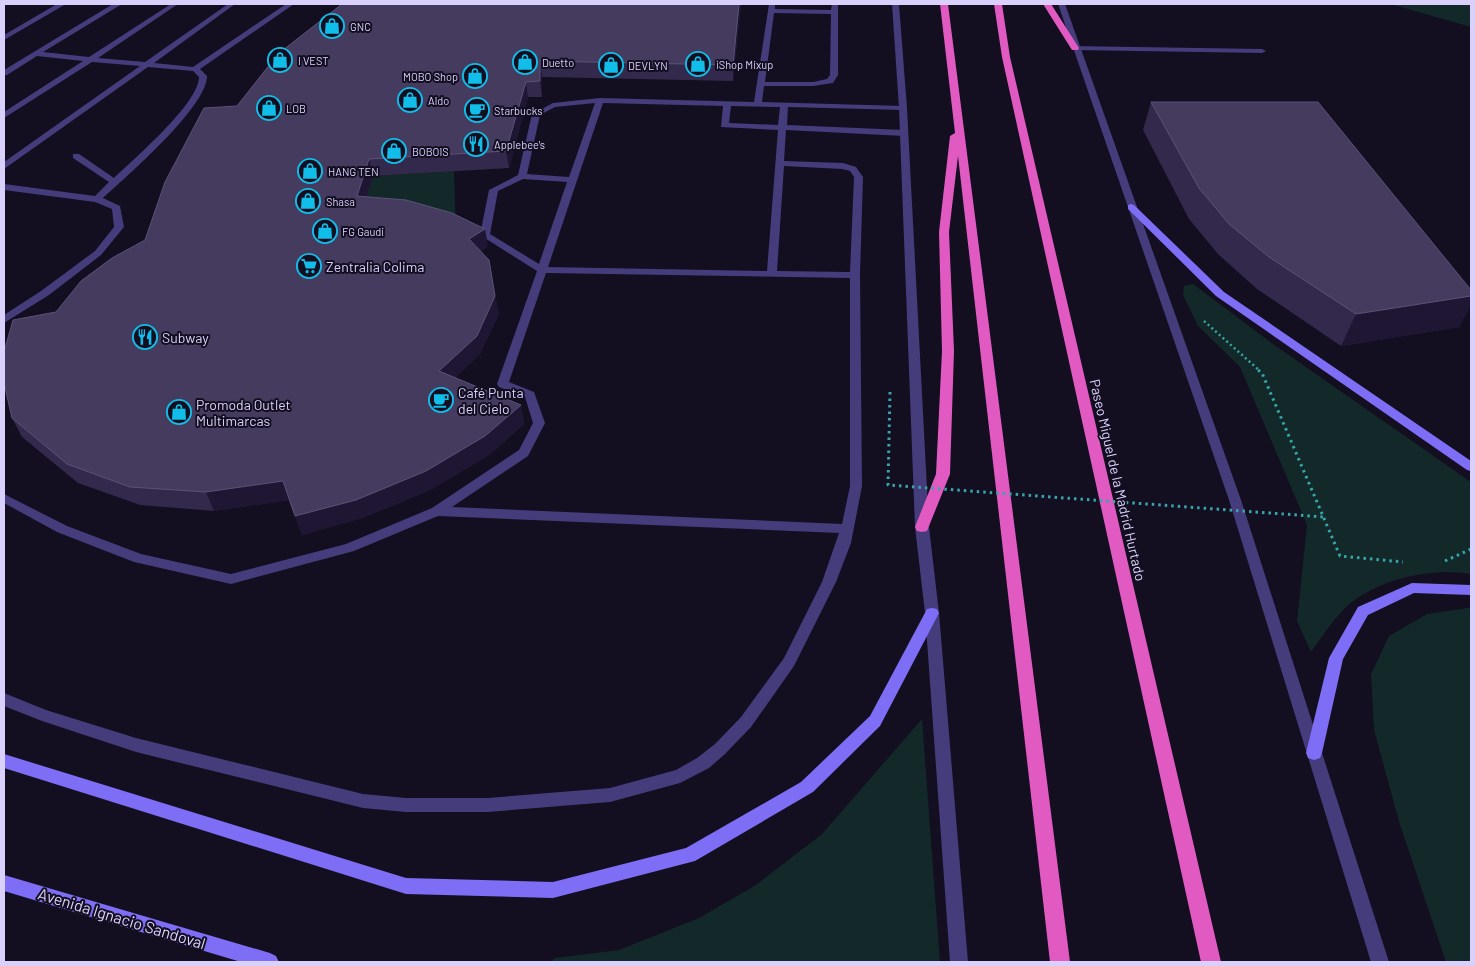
<svg xmlns="http://www.w3.org/2000/svg" width="1475" height="966" font-family="Barlow,sans-serif">
<rect width="100%" height="100%" fill="#130e20"/>
<path fill="#122829" d="M1390,4H1471V27Z
M454,171L456,230L362,213L373,176Z
M1193,284L1273,344L1471,482V574C1433,568 1388,577 1356,599C1339,610 1323,636 1311,652L1297,621L1307,525L1240,367L1198,326L1183,295L1184,286Z
M1468,608H1471V962H1446L1400,825L1374,730L1371,674L1389,636L1427,614Z
M922,719L940,962H552L554,958L619,950L699,918L756,885L822,834Z"/>
<g fill="none" stroke-linecap="round" stroke-linejoin="round">
<path stroke="#36a6aa" stroke-width="2.5" stroke-dasharray="2 3" stroke-linecap="butt" d="M1204,321L1260,371"/>
<path stroke="#36a6aa" stroke-width="3" stroke-dasharray="2.5 4" stroke-linecap="butt" d="M1258,370L1262,373L1340,556L1403,562
M1445,561L1471,549"/>
<path fill="#453c7c" fill-rule="evenodd" d="M113,4H122L43,52L89,57L171,4H178L98,58L145,62L228,4H235L154,63L193,67L286,4H294L200,69L207,76C207,107 127,176 103,198L120,206L124,227L101,255L49,295L4,323V315L41,291L95,251L114,227L112,209L95,202L4,190V184L95,196L109,182L73,158V154H79L114,178C135,158 199,103 199,77L193,71L148,67L4,169V162L140,66L92,62L4,118V112L83,61L37,56L7,75H4V70Z
M769,4H775V9L831,10L832,4H838V75L833,83L813,86H764L762,102L903,106L907,108L903,110L788,107L787,125L904,130L908,133L904,136L786,130L784,161L843,163L856,167L863,177L860,275L862,486L851,543L836,582L794,666L751,727L725,754L709,768L680,783L610,802L488,812H406L363,808L136,752L42,721L4,706V693L46,710L136,738L363,794L406,798H488L610,788L676,770L697,758L715,744L741,717L784,658L822,582L839,533L438,516L354,551L231,584L134,562L57,532L4,503V494L67,526L141,554L231,574L346,544L432,508L519,450L533,423L525,397L499,387L497,384L537,271L480,235L489,190L518,175L532,114L553,103L600,98L754,102ZM774,13L831,14L830,75L827,79L813,82H765ZM595,103L569,177L527,174L540,115L555,107ZM603,103L723,106L721,127L778,130L767,271L548,267ZM731,106L780,107L778,125L729,123ZM784,166L842,169L850,171L854,177L850,272L777,271ZM523,179L567,182L539,264L490,234L498,191ZM546,273L850,278V486L842,524L452,507L528,456L545,423L534,392L509,382Z
M1072,46L1262,49L1266,51L1262,53L1075,50L1071,48Z"/>
<path fill="#453c7c" fill-rule="evenodd" d="M57,4H66L4,40V35Z"/>
<path fill="#453c7c" fill-rule="evenodd" d="M892,4H899L907,108L929,527L939,613L968,962H950L925,613L915,527L899,108Z
M1058,4H1065L1241,500L1389,962H1371L1229,500Z"/>
<path fill="#7e6ef5" fill-rule="evenodd" d="M1131,204L1134,205L1224,292L1471,461V471L1467,470L1216,296L1128,209V205Z
M1412,583L1471,585V595L1414,593L1368,615L1343,659L1322,753L1320,758L1314,760L1308,758L1306,753L1329,658L1358,607Z
M932,608L937,609L939,613L880,726L813,792L695,861L553,898L406,894L4,768V754L406,878L553,882L686,848L801,782L870,716L927,609Z
M4,875L270,953L276,956L279,962H241L4,891Z"/>
<path fill="#e05ac2" fill-rule="evenodd" d="M940,4H948L1070,962H1050L958,156L949,232L954,351L950,474L927,531L922,532L917,531L915,527L936,474L942,351L939,232L950,136L955,133Z
M994,4H1002L1010,57L1221,962H1201L1002,57Z
M1043,4H1051L1079,48L1078,50H1072Z"/>
<path stroke="#36a6aa" stroke-width="3" stroke-dasharray="2.5 4" stroke-linecap="butt" d="M890,392L888,485L1324,517"/>
</g>
<path fill="#33294c" d="M342,4H741L733,81L542,77V97H528L509,168L373,176L367,197L488,246L481,251L499,314L480,354L455,378L521,405L524,424L489,455L430,490L362,518L302,535L289,500L214,511L140,505L78,483L22,437L12,418L56,312L145,240L237,106Z
M1151,102L1471,290V304L1459,327L1341,346L1257,289L1218,254L1189,219L1143,130Z"/>
<path fill="#1e1633" d="M739,4H741L733,81V65Z
M540,61L542,77V97L540,81Z
M526,82L528,97L509,168L506,151Z
M369,159L373,176L362,213L357,196Z
M485,229L488,246L473,257L469,239Z
M489,260L499,314L480,354L443,390L439,371Z
M1471,296V304L1459,327L1341,346L1356,314Z
M521,405L524,424L489,455L430,490L362,518L302,535L295,516Z
M283,481L291,500L214,511L206,492Z"/>
<path fill="#443b5f" stroke="#5c5278" d="M342,4H739L733,65L540,61V81L526,82L506,151L369,159L357,196L406,200L452,213L485,229L469,239L489,260L495,296L477,336L439,371L521,405L485,436L426,471L356,500L295,516L283,481L206,492L130,487L67,464L12,418L4,383V352L13,320L56,312L81,281L112,258L145,240L165,182L204,108L237,106L278,54Z
M1151,102H1318L1471,290V296L1356,314L1269,257L1229,224L1199,188Z"/>
<defs>
<symbol id="shop-ring" viewBox="-11 -11 22 22"><circle r="9.5" fill="#130e20" stroke="#10bee9" stroke-width="1.5"/><path d="M-5-2.5h2.3a2.7 3.5 0 0 1 5.4 0H5L5.5 6h-11ZM-1.5-2.5h3a1.5 2.3 0 0 0-3 0Z" fill="#10bee9"/></symbol>
<symbol id="cafe-ring" viewBox="-11 -11 22 22"><circle r="9.5" fill="#130e20" stroke="#10bee9" stroke-width="1.5"/><path d="M-5.5-4.5H6V0H3Q3 3.5 0 3.5H-2.5Q-5.5 3.5-5.5 0ZM3-3.2v2h1.7v-2ZM-6 4.5H4V6H-6Z" fill="#10bee9"/></symbol>
<symbol id="restaurant-ring" viewBox="-11 -11 22 22"><circle r="9.5" fill="#130e20" stroke="#10bee9" stroke-width="1.5"/><path d="M-5-6h1v4h1v-4h1v4h1v-4h1v5L-1.5 .5V6h-2V.5L-5-1ZM5-6V6H3V1.5H1.5Q1.5-4 5-6Z" fill="#10bee9"/></symbol>
<symbol id="supermarket-ring" viewBox="-11 -11 22 22"><circle r="9.5" fill="#130e20" stroke="#10bee9" stroke-width="1.5"/><path d="M-6-5.5h2.5l.6 2H6L4.5 2H-2.5L-4.4-4H-6ZM-1.5 3.2a1.3 1.3 0 1 0 .1 0ZM3 3.2a1.3 1.3 0 1 0 .1 0Z" fill="#10bee9"/></symbol>
</defs>
<g fill-rule="evenodd">
<use href="#shop-ring" x="318" y="12" width="28" height="28"/>
<use href="#shop-ring" x="266" y="46" width="28" height="28"/>
<use href="#shop-ring" x="511" y="48" width="28" height="28"/>
<use href="#shop-ring" x="684" y="50" width="28" height="28"/>
<use href="#shop-ring" x="597" y="51" width="28" height="28"/>
<use href="#shop-ring" x="461" y="62" width="28" height="28"/>
<use href="#shop-ring" x="396" y="86" width="28" height="28"/>
<use href="#shop-ring" x="255" y="94" width="28" height="28"/>
<use href="#cafe-ring" x="463" y="96" width="28" height="28"/>
<use href="#restaurant-ring" x="462" y="130" width="28" height="28"/>
<use href="#shop-ring" x="380" y="137" width="28" height="28"/>
<use href="#shop-ring" x="296" y="157" width="28" height="28"/>
<use href="#shop-ring" x="294" y="187" width="28" height="28"/>
<use href="#shop-ring" x="311" y="217" width="28" height="28"/>
<use href="#supermarket-ring" x="295" y="252" width="28" height="28"/>
<use href="#restaurant-ring" x="131" y="323" width="28" height="28"/>
<use href="#cafe-ring" x="427" y="386" width="28" height="28"/>
<use href="#shop-ring" x="165" y="398" width="28" height="28"/>
</g>
<g text-anchor="middle" dominant-baseline="central" stroke-width="4" stroke-linejoin="round" paint-order="stroke">
<g font-size="11" fill="#d9d0fc" stroke="#130e20" text-anchor="start">
<text x="350" y="26">GNC</text>
<text x="298" y="60">I VEST</text>
<text x="542" y="62">Duetto</text>
<text x="716" y="64">iShop Mixup</text>
<text x="628" y="65">DEVLYN</text>
<text x="458" y="76" text-anchor="end">MOBO Shop</text>
<text x="428" y="100">Aldo</text>
<text x="286" y="108">LOB</text>
<text x="494" y="110">Starbucks</text>
<text x="494" y="144">Applebee's</text>
<text x="412" y="151">BOBOIS</text>
<text x="328" y="171">HANG TEN</text>
<text x="326" y="201">Shasa</text>
<text x="342" y="231">FG Gaudi</text>
</g>
<g font-size="14" fill="#d9d0fc" stroke="#130e20" text-anchor="start">
<text x="326" y="266">Zentralia Colima</text>
<text x="162" y="337">Subway</text>
<text x="458" y="392">Café Punta<tspan x="458" dy="16">del Cielo</tspan></text>
<text x="196" y="404">Promoda Outlet<tspan x="196" dy="16">Multimarcas</tspan></text>
</g>
<g font-size="14" fill="#d9d0fc" stroke="#130e20">
<text transform="translate(1118 480) rotate(77)">Paseo Miguel de la Madrid Hurtado</text>
</g>
<g font-size="16" fill="#d9d0fc" stroke="#130e20">
<text transform="translate(122 918) rotate(17)">Avenida Ignacio Sandoval</text>
</g>
</g>
<rect width="1475" height="966" fill="none" stroke="#d9d0fc" stroke-width="10"/>
</svg>
